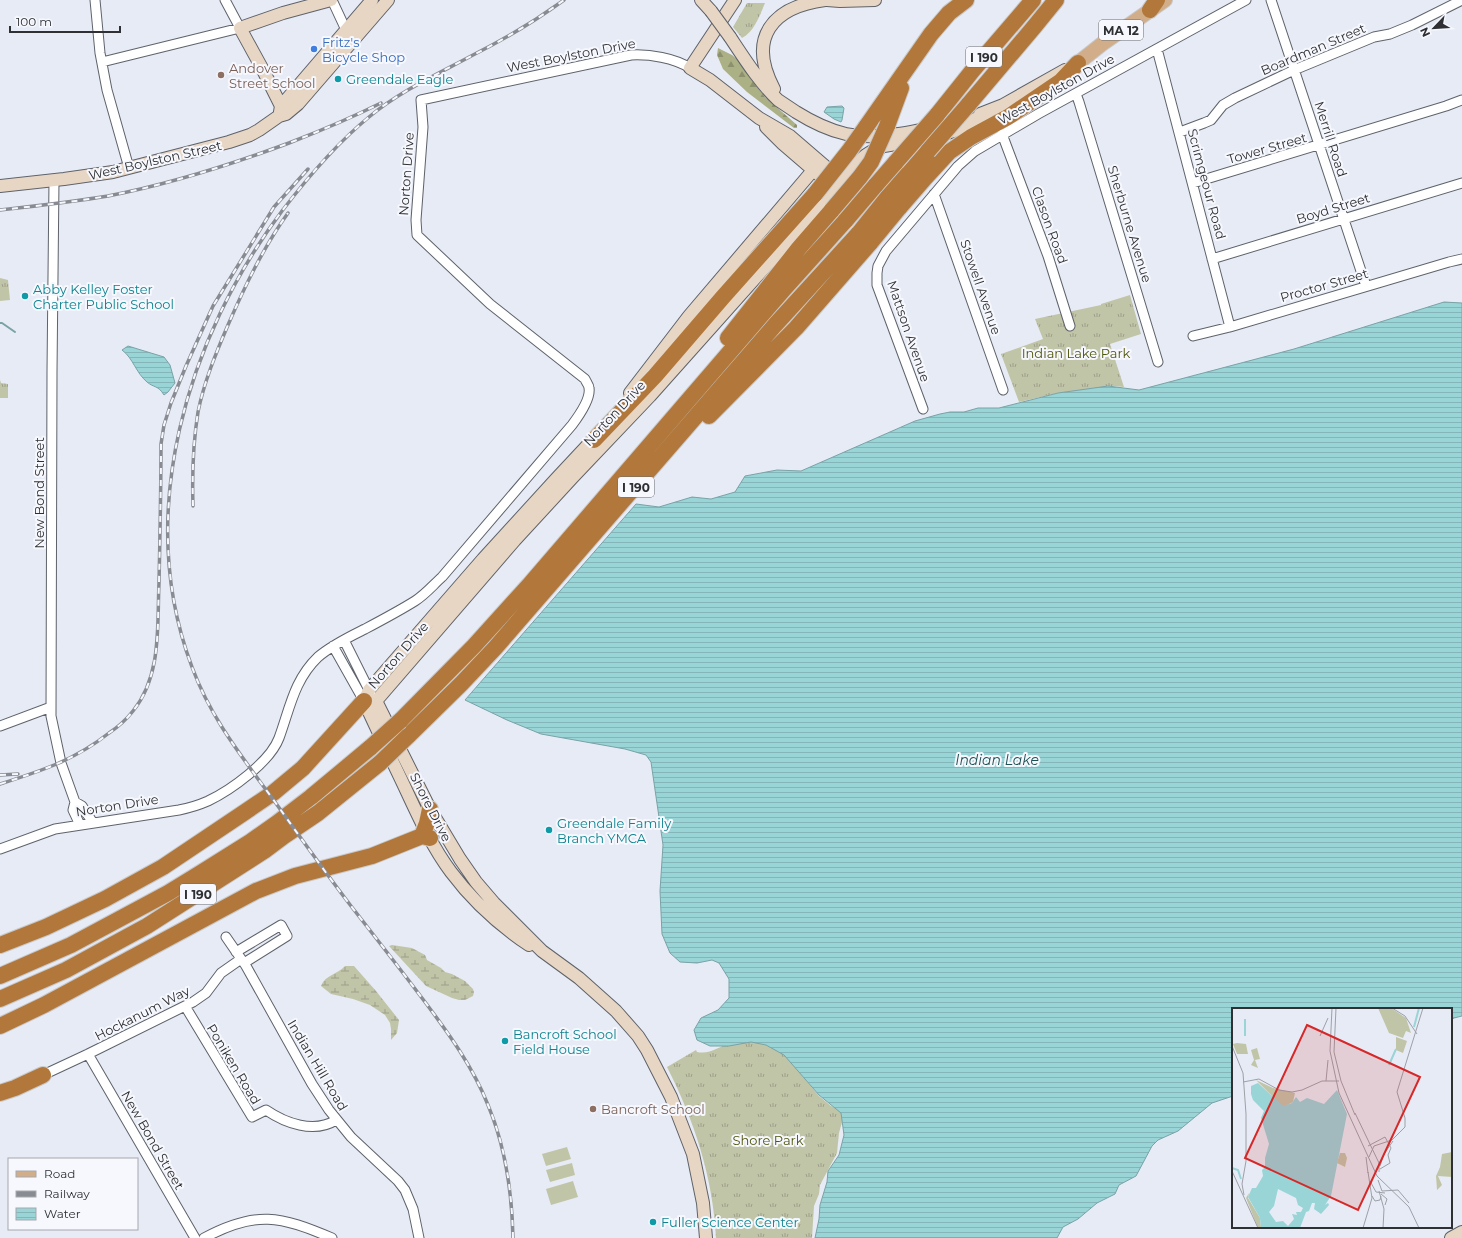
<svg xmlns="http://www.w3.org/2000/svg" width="1462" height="1238" font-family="Montserrat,sans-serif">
<defs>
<pattern id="grass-tufts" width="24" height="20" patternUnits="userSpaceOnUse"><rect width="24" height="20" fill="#c1c5a7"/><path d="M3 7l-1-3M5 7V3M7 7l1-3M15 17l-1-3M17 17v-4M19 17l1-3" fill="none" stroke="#9da089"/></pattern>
<pattern id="forest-firs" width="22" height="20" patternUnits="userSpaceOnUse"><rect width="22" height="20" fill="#abb085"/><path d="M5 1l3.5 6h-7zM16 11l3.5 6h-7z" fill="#8c906d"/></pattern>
<pattern id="wetland-marsh" width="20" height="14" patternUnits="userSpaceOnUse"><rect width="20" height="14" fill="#c1c5a7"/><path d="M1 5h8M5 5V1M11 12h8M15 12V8" fill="none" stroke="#9da089"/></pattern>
<pattern id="water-rules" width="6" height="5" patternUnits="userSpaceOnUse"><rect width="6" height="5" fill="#99d4d7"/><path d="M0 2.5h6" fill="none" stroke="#84b6b9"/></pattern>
</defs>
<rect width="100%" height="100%" fill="#e7ebf5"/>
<path fill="url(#grass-tufts)" d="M747,3H765C760,15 754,32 742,38L733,27Z
M0,278L8,280L10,300L0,301Z
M1130,295L1141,334L1110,344L1124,387L1113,386L1058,393L1019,402L1001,354L1043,339L1035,319L1101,305V304Z
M0,380L1,383L8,384V398H0Z
M760,1041L784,1053L819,1096L831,1106L839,1109L844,1115L839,1133L837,1153L820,1185L819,1194L814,1206L812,1238H716C713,1177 694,1120 667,1067L696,1050L697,1052C710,1055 719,1046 731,1043C740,1041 750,1042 760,1041Z"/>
<path fill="url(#forest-firs)" d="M718,48L732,55L739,61L754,83L765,97L797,125V128H794L747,92L723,69L717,55Z"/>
<path fill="url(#wetland-marsh)" d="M392,945L412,948L425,955L427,960L441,968L445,972L452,974L465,981L473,989L474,992L473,996L465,1000H459L452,998L426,986L389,946Z
M345,966H354L376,991L399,1020L397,1033L391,1040V1029L390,1023L385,1015L370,1005L353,999L331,994L321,986C325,975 338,974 345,966Z"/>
<path fill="#c1c5a7" d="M567,1147L571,1159L546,1166L542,1154Z
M572,1163L575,1175L550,1182L546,1170Z
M573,1181L578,1197L551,1205L546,1189Z"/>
<path fill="url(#water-rules)" stroke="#79a3a6" d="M842,106L844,108L842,120L841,122L834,119L824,112L827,107Z
M1444,302L1462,303V1016L1454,1018L1451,1020V1009H1233V1096L1212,1103L1178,1131L1158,1140L1152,1146L1136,1176L1119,1185L1115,1194L1097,1203L1078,1219L1063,1227L1057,1238H815L819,1219L820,1205L827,1182L828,1171L839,1155L844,1135L841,1113L819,1095L784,1055L766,1045L751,1042L729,1046H710L697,1040L694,1030L701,1018L718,1010L729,998V979L719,963L712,960L697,963L680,962L670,953L662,934L660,891L663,845L651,762L646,755L625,749L541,734L507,720L465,700L636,504L659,507L692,497L711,499L735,492L745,476L777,470L801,471L915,421L940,414L950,412H964L978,408H999L1058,393L1094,388L1108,386L1139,390L1294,349Z
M128,346L164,357L170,365L175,383L168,392L164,395C158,385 154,388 147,382C136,373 133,358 122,350Z"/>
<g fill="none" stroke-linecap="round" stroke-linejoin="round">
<path stroke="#79a3a6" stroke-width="2" d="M0,323H2L15,332"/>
<defs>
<path id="street" d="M95,0L100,53L107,90L129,168
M332,0L346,30L350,34
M1271,0L1366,286
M1157,49L1230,327
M102,62L240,28L225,0
M1076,94L1079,102L1158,362
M1180,132L1204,123L1211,120L1223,105L1235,98L1294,70L1374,37L1390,34L1412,25L1462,0
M1002,134L1048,256L1070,326
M54,180L52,372L51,716L61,763L75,802L73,810L80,825
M1193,183L1446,106L1462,100
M934,194L1003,390
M1212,259L1462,183
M1193,336L1230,327L1449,262L1462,259
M923,409L877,285V273L878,266L886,251L958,166L975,151L1038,114L1246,0
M344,640L371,694
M333,646L364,701
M0,726L51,707
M75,802L82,806L93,823
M0,849L55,829L179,810C189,808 199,805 208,801C231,790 270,762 279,738C290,708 294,680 318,657C332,645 349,637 365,629C382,620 399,611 415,601C426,594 433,585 442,577L572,425C578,417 591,399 589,388C589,385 586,382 585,379L490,304L417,235L416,220L423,127L421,100L631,55C650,54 674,58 690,68
M226,937L246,966L312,1084L329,1110L351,1137L398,1181L405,1190L413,1209L419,1238
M236,952L281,925L287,936L244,963
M185,1006L252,1117L266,1110C285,1123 314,1134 336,1120
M88,1054L195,1238
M43,1075L88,1054L193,1002L206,993L221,973L241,959
M204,1238C256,1210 280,1216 332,1238"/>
<path id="secondary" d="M701,0L711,11
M735,0L690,68L710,80L759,118L790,136L826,167
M827,0L840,1L875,0
M730,37C744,58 759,82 778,100C784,104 790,108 796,112C812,122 828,130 846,134C879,141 923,130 955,122
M774,89C747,38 772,7 825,0
M281,106L263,70L240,28L283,13L331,0
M280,112L281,106L372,0
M980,114L1003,105L1065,70
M766,127L783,144L819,175
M0,186L64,179L113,172L229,142L250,135L259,130L279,116L286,114L298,104L388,0
M630,393L689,316L820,162
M364,701H376L515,540L573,477L650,396L842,181C853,165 865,152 884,146L930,138L954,131L988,112
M364,701L369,690L483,559L556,479L598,434
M364,701C378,732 393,762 407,792C420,820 433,848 451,872C472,900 499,925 529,945
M376,701L430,809L460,859L476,882L494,903L542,951L579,978L616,1011L638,1036L647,1050L671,1097L693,1154L703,1203L706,1238
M1451,1238L1462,1232"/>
<path id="primary" d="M1078,63L1102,44L1165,0"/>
<path id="highway" d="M1150,10L1157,0
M968,105L1034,27L1056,0
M937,115L973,70L1033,0
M887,126L901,88
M866,127L931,34L949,13L966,0
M875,186L896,162
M887,198L928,151
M899,208L925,178L949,152L971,137L1008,117L1061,81L1078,63
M728,338L799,248L832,210
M709,416L796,328L871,242
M594,440L655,376L723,297L815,194
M400,721L474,646L531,583L784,289L846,220
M408,736L461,684L495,648L775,325L859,233
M422,836L427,823L430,809
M0,945L46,927L105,899L163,867L245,812L273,793L303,768L364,701
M0,976L71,945L168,893L199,874L250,842L277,823L311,797L371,747
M0,999L66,970L147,926L264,851L284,836L318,813L380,763
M0,1026L44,1005L256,891L295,876L372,856L422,836L430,838
M0,1093L15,1088L43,1075"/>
</defs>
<use href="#street" stroke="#5e626a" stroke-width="11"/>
<use href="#secondary" stroke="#5e626a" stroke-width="14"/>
<use href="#primary" stroke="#c9c9ca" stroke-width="16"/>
<use href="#highway" stroke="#c9c9ca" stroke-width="18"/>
<use href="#street" stroke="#fff" stroke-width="9"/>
<use href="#secondary" stroke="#e8d6c4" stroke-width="12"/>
<use href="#primary" stroke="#d1ae89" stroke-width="14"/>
<use href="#highway" stroke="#b2783b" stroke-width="16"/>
<defs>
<path id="rail" d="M0,210C36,206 72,202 108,196C170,184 230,165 289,143C320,131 351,118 381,103
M193,506C192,474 193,443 198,412C204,382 216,353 228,325C245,286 263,248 288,213
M0,775L18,774
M0,784C41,771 75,760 109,733C118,727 126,720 133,711C162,675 157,626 159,583C160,536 161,490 161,444L164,425L171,403L186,366L213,306L274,207L308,169
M513,1238C512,1192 506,1148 488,1105C473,1067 449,1034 425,1002C401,970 376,938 351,906C325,872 300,837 275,802C243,758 211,719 192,667C134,513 187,338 282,211C308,177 336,144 369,117C400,91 438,74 473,55C505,39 535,21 564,0"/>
</defs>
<use href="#rail" stroke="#888b92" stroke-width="3.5"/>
<use href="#rail" stroke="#f6f8fe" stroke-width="2" stroke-dasharray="6" stroke-linecap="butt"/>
<defs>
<path id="secondary-bridge" d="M711,11L730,37"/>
<path id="highway-bridge" d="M928,151L968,105
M896,162L937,115
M815,194L849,151L866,127
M832,210L860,177L871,162L887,126
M846,220L875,186
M859,233L887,198
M871,242L899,208
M371,747L400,721
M380,763L408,736"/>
</defs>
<use href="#secondary-bridge" stroke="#5e626a" stroke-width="14" stroke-linecap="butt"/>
<use href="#highway-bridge" stroke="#c9c9ca" stroke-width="18" stroke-linecap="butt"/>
<use href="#secondary-bridge" stroke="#e8d6c4" stroke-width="12"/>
<use href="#highway-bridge" stroke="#b2783b" stroke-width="16"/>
</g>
<circle fill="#3f7fe0" stroke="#f6f8fe" stroke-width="1.5" cx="314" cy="49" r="4"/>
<g fill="#8d6e63" stroke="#f6f8fe" stroke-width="1.5">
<circle cx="221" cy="75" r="4"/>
<circle cx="593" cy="1109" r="4"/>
</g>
<g fill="#0f9aa8" stroke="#f6f8fe" stroke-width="1.5">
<circle cx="338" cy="79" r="4"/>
<circle cx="25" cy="296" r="4"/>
<circle cx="549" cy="830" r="4"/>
<circle cx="505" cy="1041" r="4"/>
<circle cx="653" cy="1222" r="4"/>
</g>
<g text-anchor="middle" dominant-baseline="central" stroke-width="4" stroke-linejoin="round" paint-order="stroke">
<g fill="#f6f8fe" stroke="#6a6c70" stroke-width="1">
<rect x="1099" y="20" width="44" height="20" rx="3"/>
<rect x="966" y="47" width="36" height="20" rx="3"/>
<rect x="618" y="477" width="36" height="20" rx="3"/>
<rect x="180" y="884" width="36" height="20" rx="3"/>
</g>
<g font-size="12" font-weight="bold" fill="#2e3033">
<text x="1121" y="30">MA 12</text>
<text x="984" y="57">I 190</text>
<text x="636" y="487">I 190</text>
<text x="198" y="894">I 190</text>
</g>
<g font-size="13" fill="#366cbe" stroke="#f6f8fe" text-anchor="start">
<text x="322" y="42">Fritz's<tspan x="322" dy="15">Bicycle Shop</tspan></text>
</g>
<g font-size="13" fill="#2e3033" stroke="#f6f8fe">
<text transform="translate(1313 49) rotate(-23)">Boardman Street</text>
<text transform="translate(571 55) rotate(-11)">West Boylston Drive</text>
<text transform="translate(1056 89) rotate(-29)">West Boylston Drive</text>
<text transform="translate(1331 139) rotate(72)">Merrill Road</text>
<text transform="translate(1267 148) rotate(-16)">Tower Street</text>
<text transform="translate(155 160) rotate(-13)">West Boylston Street</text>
<text transform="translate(406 174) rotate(-86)">Norton Drive</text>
<text transform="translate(1207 184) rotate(75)">Scrimgeour Road</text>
<text transform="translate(1333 208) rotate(-17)">Boyd Street</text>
<text transform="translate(1130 224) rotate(73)">Sherburne Avenue</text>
<text transform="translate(1050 225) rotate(70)">Clason Road</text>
<text transform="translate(1324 285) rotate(-16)">Proctor Street</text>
<text transform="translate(981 287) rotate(71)">Stowell Avenue</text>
<text transform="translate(909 331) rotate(71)">Mattson Avenue</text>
<text transform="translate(614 413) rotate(-47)">Norton Drive</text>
<text transform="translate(39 493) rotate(-90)">New Bond Street</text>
<text transform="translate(398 655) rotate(-49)">Norton Drive</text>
<text transform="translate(117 805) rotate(-9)">Norton Drive</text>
<text transform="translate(431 807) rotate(63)">Shore Drive</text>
<text transform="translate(142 1013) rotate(-27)">Hockanum Way</text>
<text transform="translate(234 1064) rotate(59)">Poniken Road</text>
<text transform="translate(318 1065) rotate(59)">Indian Hill Road</text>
<text transform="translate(153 1140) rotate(60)">New Bond Street</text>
</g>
<g font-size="13" fill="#785e54" stroke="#f6f8fe" text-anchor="start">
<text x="229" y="68">Andover<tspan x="229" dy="15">Street School</tspan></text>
<text x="601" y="1109">Bancroft School</text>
</g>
<g font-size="13" fill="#0d838f" stroke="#f6f8fe" text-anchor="start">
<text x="346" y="79">Greendale Eagle</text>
<text x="33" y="289">Abby Kelley Foster<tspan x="33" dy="15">Charter Public School</tspan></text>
<text x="557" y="823">Greendale Family<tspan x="557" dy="15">Branch YMCA</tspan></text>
<text x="513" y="1034">Bancroft School<tspan x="513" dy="15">Field House</tspan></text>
<text x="661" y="1222">Fuller Science Center</text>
</g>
<g font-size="13" fill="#50540c" stroke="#f6f8fe">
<text x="1076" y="353">Indian Lake Park</text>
<text x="768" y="1140">Shore Park</text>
</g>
<g font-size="14" font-style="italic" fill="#1e5154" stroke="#f6f8fe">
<text x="997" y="760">Indian Lake</text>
</g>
</g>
<g transform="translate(1232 1008)">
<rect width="220" height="220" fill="#e7ebf5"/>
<path d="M146,0H159L174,10L179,25L174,23L171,30L157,25ZM24,72L41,80L63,85L61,94L51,99ZM220,144V164L207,166L210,146ZM108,145H113L115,150L113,159L105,155ZM17,185L16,190L28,210L29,220H26L14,190Z" fill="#c1c5a7"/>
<path d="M216,154L213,160L220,164V169L206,168L210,177L205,182L204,168L209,157L211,156V163Z" fill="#c1c5a7"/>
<path d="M157,3L164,8L155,14L150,5ZM157 17a6 6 0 1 1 12 0a6 6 0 1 1-12 0ZM164,29L175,33L171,45L164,42ZM5,35L14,36L16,46H5L1,36ZM25,40L28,51L23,52L26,60L19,57L22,52L19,42Z" fill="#c1c5a7"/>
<path d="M26,75L51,98L60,95L64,89L68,94L75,90L92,96L105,82L115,106L99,188L93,197L96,195L97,197L89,206L82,201L83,195H80L77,203L74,204L68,220H29L28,210L16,189L20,180H24L31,168L30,162L33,159V150L37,136L29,110L32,103L21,92L19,86V78ZM46,181L64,190L66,197L71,200L69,204H64L65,207L60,206L62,211L56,218L51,213L44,214L37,204L42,198Z" fill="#99d4d7" fill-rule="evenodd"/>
<path fill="none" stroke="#99d4d7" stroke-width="2" d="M182,19L187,0M13,28V11M157,57L164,41M0,160L6,162L9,171"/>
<path fill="none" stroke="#9da0a7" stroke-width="1" d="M100,0L98,43L107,85L145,168L177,199L187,220M104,0L102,44L109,73M160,0L173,8L185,26M88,28L96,10M0,38L11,65L14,106V153L10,176L12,187M94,73L96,52M109,73L123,107M11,74L27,71L47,82L60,84L70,82L90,73H107M123,105L147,155V164M136,138L153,129L159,140L156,147L158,155L148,161M134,149L136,165M137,149L142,138L160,132L173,119V110L165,84L191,0M148,158L152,146L161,133M0,163L26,220M146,172L150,183L166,182L177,195M138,173L144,184L153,185M147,183L152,201L151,220M149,186L155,191L153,197M140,188L143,193L148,192L149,188M131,220L140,190L136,164"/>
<path fill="#d62828" fill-opacity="0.15" stroke="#d62828" stroke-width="2" d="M75,17L188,69L126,202L13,150Z"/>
<rect width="220" height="220" fill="none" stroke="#2e3033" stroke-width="2"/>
</g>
<rect x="8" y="1158" width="130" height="72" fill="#f6f8fe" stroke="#a6a8ad"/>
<rect x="16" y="1171" width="20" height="6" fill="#d1ae89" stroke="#a6a8ad"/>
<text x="44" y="1178" font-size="12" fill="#2e3033">Road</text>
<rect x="16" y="1191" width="20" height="6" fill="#888b92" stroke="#a6a8ad"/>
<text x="44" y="1198" font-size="12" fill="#2e3033">Railway</text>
<rect x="16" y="1208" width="20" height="12" fill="url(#water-rules)" stroke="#a6a8ad"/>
<text x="44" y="1218" font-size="12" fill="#2e3033">Water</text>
<g transform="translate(1434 28) rotate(245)" stroke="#f6f8fe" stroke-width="3" paint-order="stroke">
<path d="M0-3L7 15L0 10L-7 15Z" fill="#2e3033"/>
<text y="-6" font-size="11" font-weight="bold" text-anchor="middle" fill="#2e3033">N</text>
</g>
<path d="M10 26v6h110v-6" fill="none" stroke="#2e3033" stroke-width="2"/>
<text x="16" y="26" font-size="12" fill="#2e3033" stroke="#f6f8fe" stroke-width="3" paint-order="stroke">100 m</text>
</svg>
